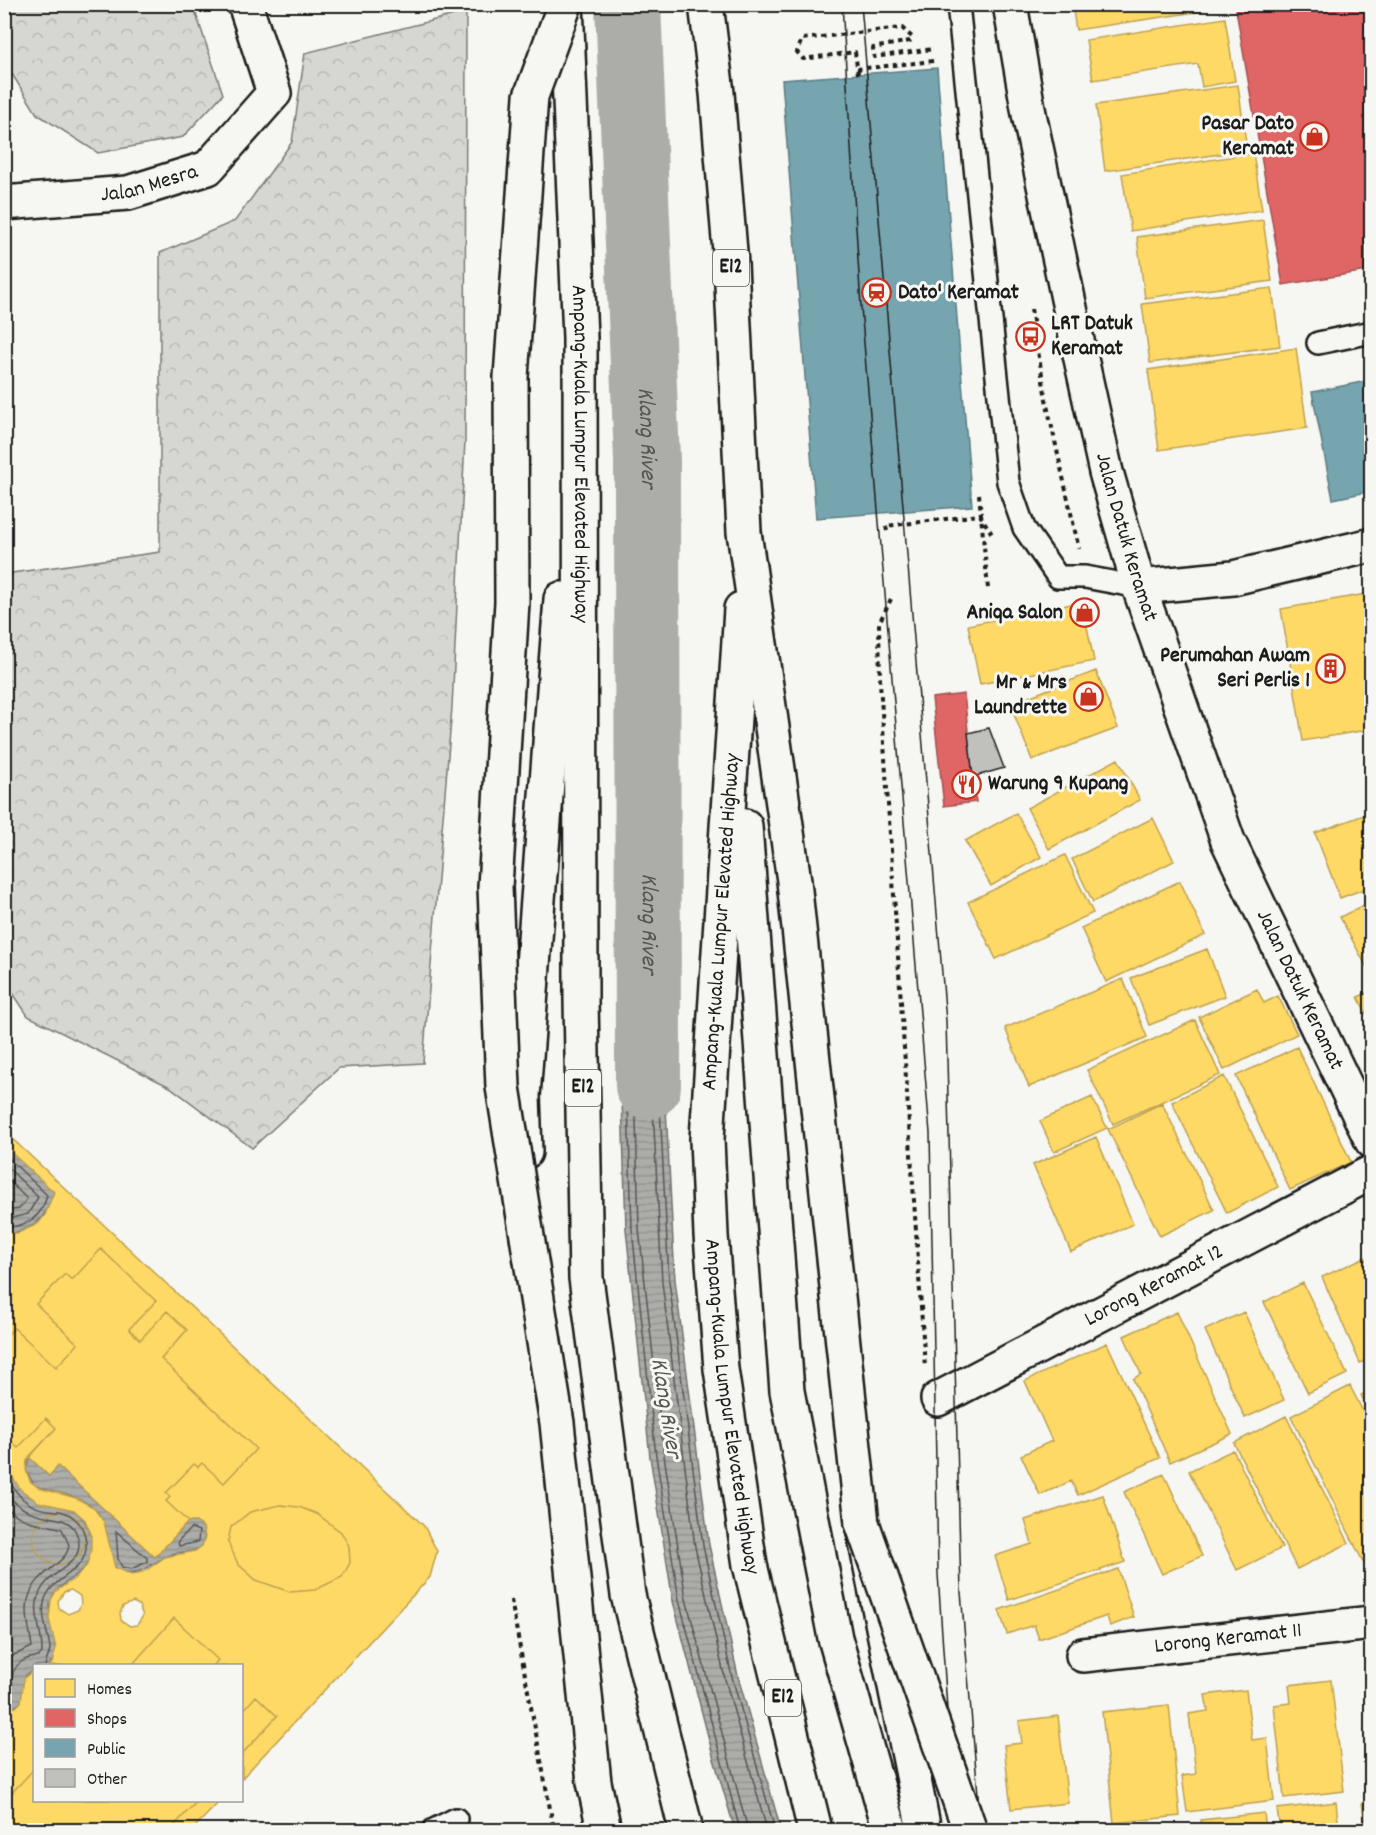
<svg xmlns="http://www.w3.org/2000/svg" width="1376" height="1835" font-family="Dekko,sans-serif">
<defs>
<pattern id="forest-crowns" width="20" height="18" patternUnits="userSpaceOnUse" patternTransform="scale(1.5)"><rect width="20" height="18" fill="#d6d6d2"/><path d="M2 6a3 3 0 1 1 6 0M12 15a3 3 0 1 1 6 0" fill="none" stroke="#b7b7b4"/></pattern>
<pattern id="water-rules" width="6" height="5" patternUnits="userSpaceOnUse" patternTransform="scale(1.5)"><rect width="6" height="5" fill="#acaca9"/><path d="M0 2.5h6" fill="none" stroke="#939391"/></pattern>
</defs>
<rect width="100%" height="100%" fill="#f6f6f2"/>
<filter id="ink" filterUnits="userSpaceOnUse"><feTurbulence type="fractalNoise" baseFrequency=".0167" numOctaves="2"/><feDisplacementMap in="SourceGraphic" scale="12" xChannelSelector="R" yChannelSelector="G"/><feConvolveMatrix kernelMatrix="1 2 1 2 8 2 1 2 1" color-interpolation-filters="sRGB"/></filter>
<g filter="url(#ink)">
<path fill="url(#forest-crowns)" stroke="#797977" stroke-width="1.5" d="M5,4L193,5L223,94L183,137L98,153L37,114L5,63Z
M466,12L465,440L452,707L423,1063L339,1068L252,1148L170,1087L28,1016L5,981V574L160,552V253L235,221L292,142L305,53Z"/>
<path fill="url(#water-rules)" stroke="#727271" stroke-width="1.5" d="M670,993L665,1089L675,1280L709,1545L738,1676L781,1830H735L714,1759L673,1601L650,1457L626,1229L619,1001Z
M4,1145L54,1192C47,1218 34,1231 6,1234Z
M29,1457L49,1476L58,1466L155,1557L188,1522H197L203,1527C205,1534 206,1540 202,1546C197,1553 184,1551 176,1553C153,1559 144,1578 119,1572C102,1554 115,1525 91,1506C74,1493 52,1494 34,1485L26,1470Z
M4,1463C27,1502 31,1500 74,1510C84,1518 91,1528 92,1542C95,1579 56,1576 50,1604C46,1624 65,1650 49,1665L34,1666V1670L26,1675L21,1702L13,1708L4,1709Z"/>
<path fill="#ffd966" stroke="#bba050" stroke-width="1.5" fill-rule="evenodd" d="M1072,4H1201L1202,11L1076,30Z
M1225,18L1235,81L1202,87L1198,64L1093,80L1086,40Z
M1238,85L1247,150L1105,171L1096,105Z
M1253,153L1262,210L1131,231L1122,174Z
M1263,220L1272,281L1145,298L1137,237Z
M1272,288L1280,346L1150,363L1142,304Z
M1296,348L1307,428L1159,450L1148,370Z
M1372,593V729L1303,741L1281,609Z
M1082,602L1094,661L980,684L968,625Z
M1096,671L1118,728L1032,760L1010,704Z
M1118,759L1140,800L1049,849L1027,808Z
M1372,812V886L1340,898L1315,833Z
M1016,813L1041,857L991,886L965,841Z
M1153,818L1174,861L1093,902L1072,859Z
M1065,855L1093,913L996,959L968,902Z
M1180,881L1205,935L1106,982L1081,928Z
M1372,901V977L1340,917Z
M1207,949L1225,996L1149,1025L1131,978Z
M1123,979L1147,1037L1029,1087L1005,1028Z
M1257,989L1264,1003L1278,996L1297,1034L1224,1070L1199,1017Z
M1372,991V1025L1358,997Z
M1195,1020L1220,1075L1113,1124L1087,1070Z
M1297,1047L1351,1162L1290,1190L1236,1076Z
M1224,1076L1278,1187L1227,1213L1172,1102Z
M1092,1097L1107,1128L1054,1152L1040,1121Z
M1162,1103L1214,1210L1160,1236L1108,1129Z
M4,1131L424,1526L437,1551L430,1577L242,1778V1754L277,1716L256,1696L242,1712V1666H213L218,1660L174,1618L131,1666H49L52,1663L56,1648L49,1619L51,1600L56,1591L74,1579L87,1565L91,1551V1534L85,1520L74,1510L38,1502L20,1489L4,1463V1435L18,1448L46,1418L56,1428L27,1460L26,1470L30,1481L39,1488L76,1498L93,1507L104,1522L115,1568L132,1575L145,1571L165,1557L195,1551L202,1546L205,1537L203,1527L196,1522H188L166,1501L170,1497L166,1493L194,1464L198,1467L202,1463L224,1483L256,1449L161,1359L187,1330L167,1311L140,1340L129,1329L156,1301L101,1249L72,1280L65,1274L36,1304L78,1344L56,1367L14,1328L4,1338V1233H18L38,1224L45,1215L54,1192L4,1146ZM280,1505L299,1507L317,1514L341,1532L349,1546L350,1563L342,1577L315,1590L290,1592L256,1580L238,1564L228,1542L231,1527L250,1512ZM71,1590L80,1596L81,1604L78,1610L68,1614L59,1608L58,1601L64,1592ZM133,1602L139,1605L143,1616L137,1625L130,1626L121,1620L120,1613L123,1606Z
M1096,1137L1133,1224L1071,1252L1033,1165Z
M101,1249L156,1301L129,1329L140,1340L167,1311L187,1330L161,1359L256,1449L224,1483L202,1463L198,1467L194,1464L166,1493L170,1497L166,1501L188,1522L155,1557L58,1466L49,1476L29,1457L56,1428L46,1418L18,1448L4,1435V1338L14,1328L56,1367L78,1344L36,1304L65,1274L72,1280Z
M1365,1257L1372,1272V1358L1360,1363L1322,1277Z
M1303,1283L1347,1374L1308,1393L1264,1302Z
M1177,1312L1232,1434L1170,1462L1133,1379L1141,1374L1124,1336Z
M1244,1312L1284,1400L1245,1418L1205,1330Z
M1107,1343L1160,1458L1078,1495L1071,1481L1040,1495L1021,1455L1052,1441L1025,1381Z
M1350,1386L1372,1429L1370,1576L1291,1416Z
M1372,1390V1416L1361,1395Z
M1286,1416L1349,1543L1297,1569L1234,1443Z
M1233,1450L1282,1548L1237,1570L1189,1471Z
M1164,1474L1202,1556L1162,1574L1124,1492Z
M1103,1495L1125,1562L1009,1600L995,1556L1032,1544L1025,1520Z
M280,1505L299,1507L317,1514L341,1532L349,1546L350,1563L342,1577L315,1590L290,1592L256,1580L238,1564L228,1542L231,1527L250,1512Z
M33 1538a26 26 0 1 1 52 0a26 26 0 1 1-52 0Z
M33 1538a26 26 0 1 1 52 0a26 26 0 1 1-52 0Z
M1118,1569L1134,1617L1110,1626L1107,1616L1039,1639L1034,1625L1007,1634L999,1610Z
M174,1618L218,1660L213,1666H131Z
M34,1670V1769L4,1801V1709L16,1707L21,1702L24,1678Z
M1331,1680L1344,1791L1284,1798L1274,1705L1291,1703L1289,1685Z
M1246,1690L1252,1740L1267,1738L1274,1801L1187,1812L1182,1776L1196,1774L1189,1714L1208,1711L1205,1695Z
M256,1696L277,1716L242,1754V1712Z
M1169,1705L1180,1816L1114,1823L1102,1712Z
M1058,1716L1068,1803L1011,1809L1004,1745L1022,1743L1019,1721Z
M34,1769V1800H198L170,1830H13L4,1823V1801Z
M198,1800H221L192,1830H170Z
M1336,1802L1339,1830H1280L1277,1809Z
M1372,1802V1830H1366L1362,1803Z
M1264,1813L1266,1830H1203L1201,1820Z"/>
<path fill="#e06666" stroke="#a55050" stroke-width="1.5" d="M1235,4H1372V270L1283,285Z
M964,694L976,802L944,806L932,698Z"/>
<path fill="#76a5af" stroke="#5b7c83" stroke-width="1.5" d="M937,68L972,506L816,518L782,80Z
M1372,380V491L1333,499L1312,392Z"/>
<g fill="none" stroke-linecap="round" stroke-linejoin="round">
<path stroke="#565654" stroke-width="1.5" d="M4,1154L47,1195C42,1218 27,1226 4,1228
M4,1164L38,1197L28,1214L4,1220
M4,1176L27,1199L19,1209L4,1211
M4,1474C16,1492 25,1508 48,1510C57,1511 67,1511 74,1518C81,1524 85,1533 86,1542C89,1573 54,1574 45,1599C40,1616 48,1632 50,1648C50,1655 46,1659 45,1666
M4,1489C26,1527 65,1508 76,1532C90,1564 52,1568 41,1590C30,1611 43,1631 42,1653L38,1657C15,1657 10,1674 10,1693L4,1695
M4,1505C25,1526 38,1521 62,1529L69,1545C67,1566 35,1570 28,1600C25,1616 30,1631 32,1647L14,1655L4,1667
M191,1528L199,1531L198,1542L179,1546L178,1541Z
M116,1531L147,1558V1562L131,1569L122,1567L118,1559Z
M740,1830L679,1600L656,1456L632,1229L625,1008L627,1005L661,1000L664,1003L659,1089L669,1281L703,1546L732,1677L775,1830
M748,1830L686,1599L664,1455L639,1229L633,1014L635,1011L653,1008L656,1011L652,1089L662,1282L695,1547L725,1679L767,1830"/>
<path stroke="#acaca9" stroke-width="66" id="s1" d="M628,4L647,460L648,1086"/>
</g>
<path fill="#c0c0bd" stroke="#1c1c1c" stroke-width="1.5" d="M989,728L1004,768L973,777L968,733Z"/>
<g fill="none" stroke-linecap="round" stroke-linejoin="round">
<defs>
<path id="service" d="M958,4L1008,482L1024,528L1058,577H1085L1139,587
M1318,343L1372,332
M434,1830L456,1819"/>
<g id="minor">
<path id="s2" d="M4,203L128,193L208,168L274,93L245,4"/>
<path d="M1139,587L1233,578L1372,545"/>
<path id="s3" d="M938,1399L1372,1172"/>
<path id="s4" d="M1083,1655L1372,1623"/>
</g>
<g id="tertiary">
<path id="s5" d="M1010,4L1029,114L1074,327L1106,472L1139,587L1228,841L1372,1141"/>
</g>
<g id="motorway">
<path id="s6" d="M566,4L580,338L581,999L586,1278L628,1595L686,1830"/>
<path d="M706,4L717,93L731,264L744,532L794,881L862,1523L924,1830"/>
<path id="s7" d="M741,609L707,1139L711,1235L721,1369L750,1565L815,1830"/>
<path d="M745,826L787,1391L835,1638L890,1830"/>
<path d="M525,1152L523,1096L561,599"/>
</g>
</defs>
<use href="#service" stroke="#1c1c1c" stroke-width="26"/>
<use href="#minor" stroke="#1c1c1c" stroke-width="38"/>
<use href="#tertiary" stroke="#1c1c1c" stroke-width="38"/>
<use href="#motorway" stroke="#1c1c1c" stroke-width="38"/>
<path stroke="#1c1c1c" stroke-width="4" stroke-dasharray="4.5 4.5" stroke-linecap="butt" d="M857,69L934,61
M858,74L855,52L803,59L797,52L802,39L902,28L912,37L910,41L873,48L874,57L933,49
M1031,309L1047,405L1079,549
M979,494L988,589
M887,531L886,526L980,515L994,537
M891,599L879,623L880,682L925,1368
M511,1600L554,1830"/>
<use href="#service" stroke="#f6f6f2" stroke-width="21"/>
<use href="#minor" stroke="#f6f6f2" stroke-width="33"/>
<use href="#tertiary" stroke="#f6f6f2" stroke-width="33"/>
<use href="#motorway" stroke="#f6f6f2" stroke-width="33"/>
<path stroke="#1c1c1c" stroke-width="1.5" d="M842,4L861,307L930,1133L938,1574L953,1799L961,1830
M861,4L946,1021L961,1592L981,1830"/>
<defs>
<path id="motorway-bridge" d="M565,4L531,96L511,377L512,602L495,887L503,1087L557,1423L594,1782L604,1830
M862,1523L970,1830"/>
</defs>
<use href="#motorway-bridge" stroke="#1c1c1c" stroke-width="38" stroke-linecap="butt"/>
<use href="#motorway-bridge" stroke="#f6f6f2" stroke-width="33"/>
</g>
</g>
<defs>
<symbol id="shop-ring" viewBox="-11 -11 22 22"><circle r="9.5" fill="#f6f6f2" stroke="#c8321e" stroke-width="1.5"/><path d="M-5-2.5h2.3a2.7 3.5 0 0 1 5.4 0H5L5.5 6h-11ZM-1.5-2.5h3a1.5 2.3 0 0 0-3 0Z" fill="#c8321e"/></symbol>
<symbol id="station-ring" viewBox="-11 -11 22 22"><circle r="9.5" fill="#f6f6f2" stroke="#c8321e" stroke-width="1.5"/><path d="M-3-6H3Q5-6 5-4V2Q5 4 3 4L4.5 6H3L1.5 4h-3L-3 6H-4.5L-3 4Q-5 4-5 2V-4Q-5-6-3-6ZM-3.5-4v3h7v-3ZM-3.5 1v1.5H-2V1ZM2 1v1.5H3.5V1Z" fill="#c8321e"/></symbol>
<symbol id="bus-ring" viewBox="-11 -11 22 22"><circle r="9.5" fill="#f6f6f2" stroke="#c8321e" stroke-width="1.5"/><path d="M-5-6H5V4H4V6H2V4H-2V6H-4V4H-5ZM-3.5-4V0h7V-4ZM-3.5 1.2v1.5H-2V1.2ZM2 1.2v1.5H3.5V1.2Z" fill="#c8321e"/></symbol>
<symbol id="building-ring" viewBox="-11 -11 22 22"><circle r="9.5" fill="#f6f6f2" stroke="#c8321e" stroke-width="1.5"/><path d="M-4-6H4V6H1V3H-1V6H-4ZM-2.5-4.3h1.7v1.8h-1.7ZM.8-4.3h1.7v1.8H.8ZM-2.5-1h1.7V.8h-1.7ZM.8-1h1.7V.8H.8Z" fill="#c8321e"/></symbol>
<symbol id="restaurant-ring" viewBox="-11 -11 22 22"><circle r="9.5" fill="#f6f6f2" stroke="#c8321e" stroke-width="1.5"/><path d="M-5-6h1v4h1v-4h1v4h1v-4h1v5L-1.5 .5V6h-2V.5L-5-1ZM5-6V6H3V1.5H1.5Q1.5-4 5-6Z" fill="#c8321e"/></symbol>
</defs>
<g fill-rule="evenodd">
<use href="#shop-ring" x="1298" y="120" width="33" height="33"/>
<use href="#station-ring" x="860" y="276" width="33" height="33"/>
<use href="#bus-ring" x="1014" y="320" width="33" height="33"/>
<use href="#shop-ring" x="1068" y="596" width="33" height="33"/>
<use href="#building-ring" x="1314" y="652" width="33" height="33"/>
<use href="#shop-ring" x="1072" y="680" width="33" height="33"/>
<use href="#restaurant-ring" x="950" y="768" width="33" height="33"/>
</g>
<g text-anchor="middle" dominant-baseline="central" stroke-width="6" stroke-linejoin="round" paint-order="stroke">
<g fill="#f6f6f2" stroke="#5d5d5c" stroke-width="1.5">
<rect x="713" y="250" width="36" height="36" rx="4.5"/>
<rect x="565" y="1070" width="36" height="36" rx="4.5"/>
<rect x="765" y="1680" width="36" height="36" rx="4.5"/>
</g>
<g font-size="21" font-weight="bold" fill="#1c1c1c">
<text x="731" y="268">E12</text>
<text x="583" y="1088">E12</text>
<text x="783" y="1698">E12</text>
</g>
<g font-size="22" font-weight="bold" fill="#1c1c1c" stroke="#f6f6f2" text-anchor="end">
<text x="1294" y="124">Pasar Dato<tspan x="1294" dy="25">Keramat</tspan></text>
<text x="898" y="293" text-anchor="start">Dato' Keramat</text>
<text x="1051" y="324" text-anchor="start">LRT Datuk<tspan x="1051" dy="25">Keramat</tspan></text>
<text x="1063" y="613">Aniqa Salon</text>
<text x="1310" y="656">Perumahan Awam<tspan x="1310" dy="25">Seri Perlis 1</tspan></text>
<text x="1067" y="683">Mr &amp; Mrs<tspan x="1067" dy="25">Laundrette</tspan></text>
<text x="988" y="784" text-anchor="start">Warung 9 Kupang</text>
</g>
<g font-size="22" fill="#1c1c1c" stroke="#f6f6f2">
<text stroke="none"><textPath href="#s2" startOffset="147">Jalan Mesra</textPath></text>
<text stroke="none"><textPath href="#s6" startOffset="450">Ampang-Kuala Lumpur Elevated Highway</textPath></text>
<text stroke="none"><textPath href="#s5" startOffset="546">Jalan Datuk Keramat</textPath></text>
<text transform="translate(722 922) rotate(-86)">Ampang-Kuala Lumpur Elevated Highway</text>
<text stroke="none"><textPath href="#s5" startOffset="1032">Jalan Datuk Keramat</textPath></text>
<text stroke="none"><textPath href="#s3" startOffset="244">Lorong Keramat 12</textPath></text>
<text stroke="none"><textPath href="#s7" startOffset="800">Ampang-Kuala Lumpur Elevated Highway</textPath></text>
<text stroke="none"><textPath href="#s4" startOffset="146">Lorong Keramat 11</textPath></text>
</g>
<g font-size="24" font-style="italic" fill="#565654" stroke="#f6f6f2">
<text stroke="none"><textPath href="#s1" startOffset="434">Klang River</textPath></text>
<text stroke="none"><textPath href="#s1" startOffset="920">Klang River</textPath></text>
<text transform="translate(665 1408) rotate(81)">Klang River</text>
</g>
</g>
<rect width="1376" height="1835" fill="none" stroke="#f6f6f2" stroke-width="24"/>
<rect x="12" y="12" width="1352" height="1811" fill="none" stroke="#1c1c1c" stroke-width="2" filter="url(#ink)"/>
<rect x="33" y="1664" width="210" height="138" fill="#f6f6f2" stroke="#9f9f9c" stroke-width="1.5"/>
<rect x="45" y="1679" width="30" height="18" fill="#ffd966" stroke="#9f9f9c" stroke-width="1.5"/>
<text x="87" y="1694" font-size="18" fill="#1c1c1c">Homes</text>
<rect x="45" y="1709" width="30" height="18" fill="#e06666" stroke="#9f9f9c" stroke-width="1.5"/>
<text x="87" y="1724" font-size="18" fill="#1c1c1c">Shops</text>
<rect x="45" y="1739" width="30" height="18" fill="#76a5af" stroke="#9f9f9c" stroke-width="1.5"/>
<text x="87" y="1754" font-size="18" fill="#1c1c1c">Public</text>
<rect x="45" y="1769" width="30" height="18" fill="#c0c0bd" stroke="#9f9f9c" stroke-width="1.5"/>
<text x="87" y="1784" font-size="18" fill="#1c1c1c">Other</text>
</svg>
